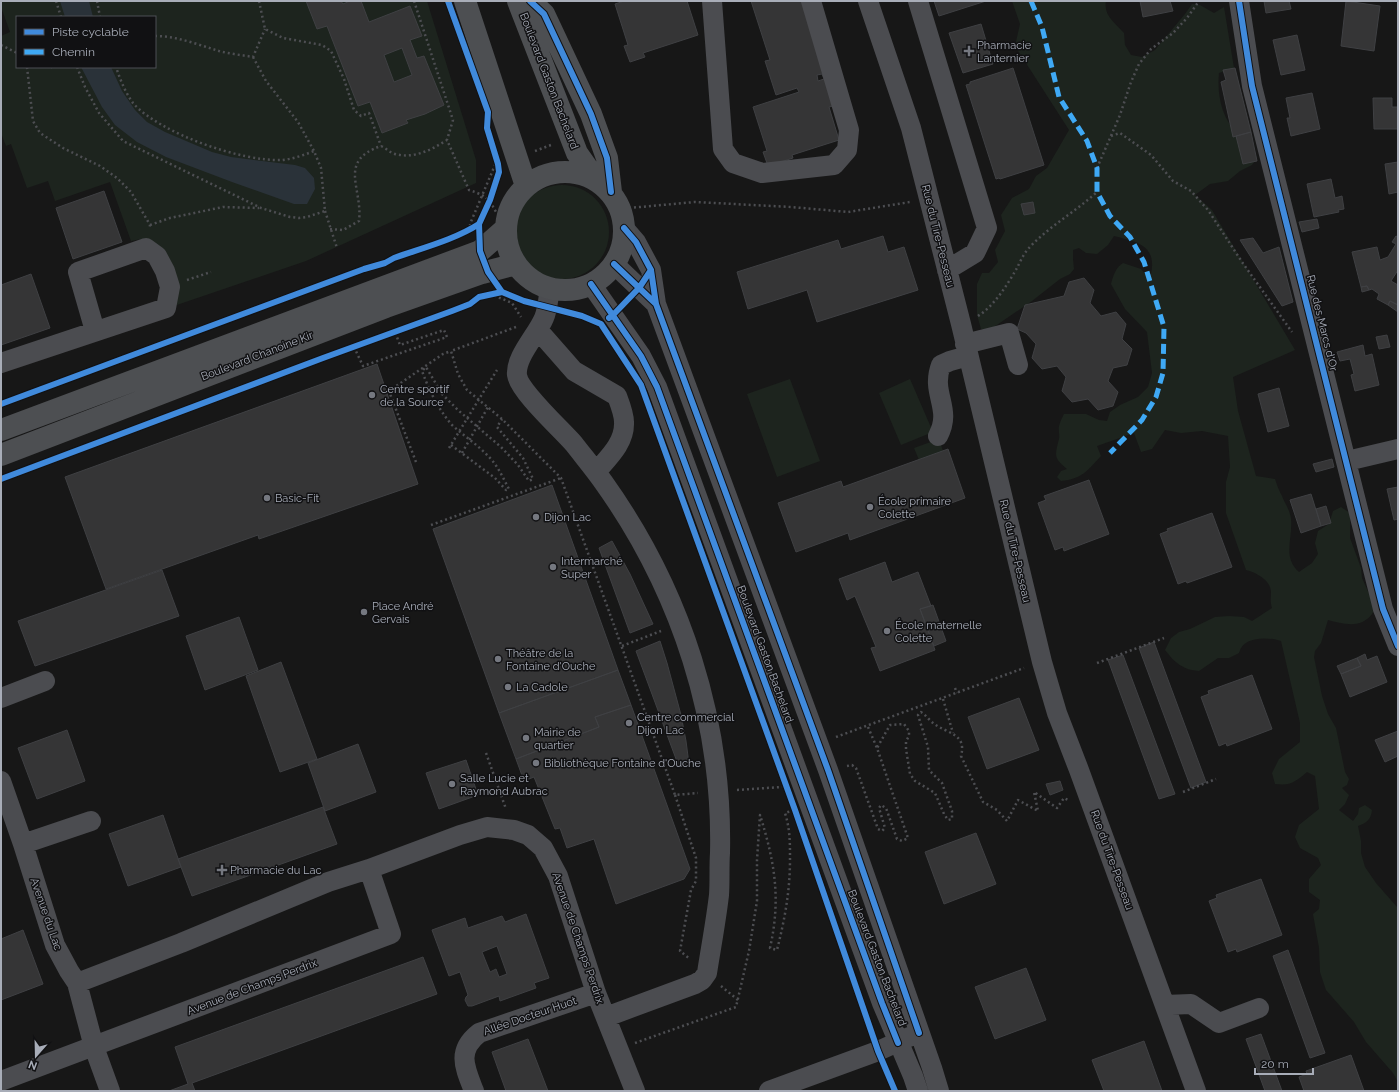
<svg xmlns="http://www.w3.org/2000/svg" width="1399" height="1092" font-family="Raleway,sans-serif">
<rect width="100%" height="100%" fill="#171717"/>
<path fill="#1d241e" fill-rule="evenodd" d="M1,1H427L476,160V183L306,261L165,309L149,240L141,239L131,241L110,182L55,201L48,181L27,188L11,144L6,146L1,133V36L10,32L1,7ZM17,17H155V67H17Z
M1012,1H1106C1103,15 1115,23 1124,33L1125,45L1131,55L1142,57L1155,50L1185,14L1192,4L1200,5L1214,13L1224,7L1234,68L1219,73C1217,94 1221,118 1238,134C1241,138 1248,139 1251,143C1254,147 1255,154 1257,158L1252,165L1240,171L1228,181L1210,184L1195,195L1212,210L1295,350L1233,377L1238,411L1256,476L1275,479C1277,485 1279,491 1282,496C1285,504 1290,510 1291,519C1293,539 1282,557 1299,572L1312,563L1318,554L1315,543L1318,531L1329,524L1333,511L1341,507L1350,513V538L1361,568L1362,578L1370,596L1376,603C1375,606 1374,612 1372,614C1361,629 1343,624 1328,620L1321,643L1315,651L1314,657L1322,696L1328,714L1336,728L1345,772L1349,779L1347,785L1342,788L1349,795L1345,804L1339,810L1353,821L1358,814L1359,808L1365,805L1372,810C1371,819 1367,823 1358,826L1361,841V853L1365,867L1376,883L1397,907L1398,910V1082L1393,1073L1366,1042L1354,1022L1326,990L1320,972L1319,948L1313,914L1319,909L1320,900L1309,892V879L1321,865L1318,858L1300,848L1295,837L1299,825L1319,809L1315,776L1307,772C1295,782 1291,786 1275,784L1272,773L1279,759L1300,742V723L1281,641C1268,637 1243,636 1239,653L1229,658H1218L1199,671C1183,670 1175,663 1165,650L1171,638L1179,632L1190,629L1215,617L1229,616L1244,617L1252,621L1272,608C1270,602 1271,598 1271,592C1271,580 1255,572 1246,570L1226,513V482L1230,467L1228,436L1202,431L1181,433L1165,430L1152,449L1141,452L1134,433L1097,446L1101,456C1087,471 1082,479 1061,481L1057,477L1061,471L1067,469C1053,458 1055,455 1059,439C1060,435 1058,430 1059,426C1060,422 1062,418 1064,414H1086L1099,420L1107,421L1110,412L1120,405L1138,397L1148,387L1152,373L1147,332L1125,309L1111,284C1113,276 1116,267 1123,263L1141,269L1146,275L1151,274C1157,245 1137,242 1114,236L1108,245L1097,254L1086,253L1079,248L1073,250V259L1074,269L1070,274L1060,279L1032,301L988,331L981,329L977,315V284L982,273H989L998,262L995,250L1005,231L1001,215L1012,198L1029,189L1036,176L1047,168L1069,130L1015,46L1020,24Z
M515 232a47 47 0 1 1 94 0a47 47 0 1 1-94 0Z
M790,379L820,461L777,477L747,394Z
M910,379L933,432L901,445L879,393Z
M939,439L943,451L919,460L914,448Z"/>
<path fill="#2a3239" d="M60,1H89L93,17H65Z
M81,67H111L122,91L135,110L147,122L165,132L212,152L231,157L295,165L305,168L314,178L315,189L307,204H294L232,182L166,157L137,142L115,125L102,107Z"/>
<path fill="#353536" stroke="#3f4043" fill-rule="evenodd" d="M306,1H341L343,4L350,1H361L369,22L410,6L422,36L410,40L417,58L424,56L444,105L425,114L406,120L408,123L382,133L370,102L358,106L327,26L317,29ZM402,48L412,75L394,82L384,55Z
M624,1H687L698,35L643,53L645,57L630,62L624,46L628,45L615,4Z
M751,1H802L833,106L829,107L839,140L792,155L793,158L768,166L763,152L767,151L753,107L799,92L797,88L776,95L765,61L770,60Z
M934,1H986L939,16Z
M1140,1H1170L1173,11L1143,17Z
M1264,1H1289L1291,9L1266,13Z
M1346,1L1380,6L1374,51L1341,46Z
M981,24L993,64L963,73L949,33Z
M1297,35L1305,70L1281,75L1273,40Z
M1013,68L1044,165L1000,179L999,178L996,179L966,85L970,84V82Z
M1235,68L1251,132L1233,137L1221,82L1226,80L1223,70Z
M822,74L824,79L818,81L817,75Z
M1312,93L1320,129L1291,136L1287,118H1290L1286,98Z
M1373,98H1392V107H1398V129H1374Z
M1251,132L1257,161L1243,164L1236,136Z
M1398,162V192L1389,194L1385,164Z
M1331,179L1335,198L1342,196L1344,209L1338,210L1339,212L1314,217L1307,184Z
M104,191L122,242L73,259L56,208Z
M1033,202L1035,213L1024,215L1021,204Z
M1317,219L1319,228L1302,232L1299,222Z
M883,236L888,252L904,247L918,290L817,322L807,290L748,309L737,272L838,240L841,249Z
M1396,236L1398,237V270L1391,281L1398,285V305L1390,301L1388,305L1377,299L1379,294L1372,289L1369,290L1367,286L1361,287L1352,252L1377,247L1380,260L1388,257L1396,244L1392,242Z
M1253,238L1263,253L1279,247L1293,302L1282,306L1240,240Z
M31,274L50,328L1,345V285Z
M1084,278L1094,290L1090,303L1101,316L1116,312L1126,324L1122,339L1132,349L1127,365L1113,368L1108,381L1118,392L1113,406L1098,410L1088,399L1072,402L1062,391L1066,377L1057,366L1042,369L1032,358L1036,344L1026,333L1017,329L1025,305L1064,296L1069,282Z
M1367,286L1369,290L1362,292L1361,287Z
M1390,301L1398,305V312L1388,305Z
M1387,335L1390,347L1379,349L1376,337Z
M1363,345L1365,356L1372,354L1379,385L1355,391L1351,375L1354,374L1350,359L1340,361L1337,352Z
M377,364L418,484L259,539L258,535L106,589L65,477Z
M1279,388L1289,426L1268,432L1258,394Z
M948,449L965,498L850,540L848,533L796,552L778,503L841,481L843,487Z
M1332,459L1334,467L1316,472L1313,464Z
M1089,480L1109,534L1064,551L1063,547L1055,550L1038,503L1046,500L1044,496Z
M552,485L618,670L499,713L433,529Z
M1398,487V519L1394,520L1387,489Z
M1311,494L1321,526L1301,533L1290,500Z
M1326,506L1331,523L1321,526L1316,509Z
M1212,513L1232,567L1187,583L1186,581L1178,584L1160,534L1168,531L1167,529Z
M612,541L630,574L653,624L630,633L599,548Z
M885,562L892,582L918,572L931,606L920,609L935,650L880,671L871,648L876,647L855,596L847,600L839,579Z
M162,570L179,616L35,666L18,621Z
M933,605L946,641L934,646L920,609Z
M239,617L258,670L205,690L186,636Z
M660,641L667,663L681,715L686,741L689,764L679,767L636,651Z
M1154,642L1206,782L1191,788L1139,648Z
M1365,654L1367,660L1377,656L1387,682L1350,697L1341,674L1361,666L1357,658Z
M1123,655L1175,794L1159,799L1108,660Z
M1357,658L1361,666L1341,674L1337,666Z
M281,662L317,759L280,772L246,676Z
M618,670L631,705L595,717L599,727L516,759L499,713Z
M1252,675L1272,729L1227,746L1226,743L1219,746L1201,697L1209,694L1208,691Z
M1019,698L1039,750L987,769L968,717Z
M631,705L690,869L684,879L616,904L594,839L567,848L560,828L555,829L534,777L524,781L516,759L599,727L595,717Z
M67,730L85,781L37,799L18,748Z
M1398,731V756L1385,762L1375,740Z
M358,744L376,792L325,811L308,763Z
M466,760L478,795L439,809L426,773Z
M1060,781L1063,790L1050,795L1046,784Z
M323,807L337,844L192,896L178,859Z
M163,815L181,867L128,886L109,834Z
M976,833L996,884L944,904L925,852Z
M1261,879L1282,935L1237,952L1236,949L1228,952L1209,901L1217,898L1216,895Z
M526,914L549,978L534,983L536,988L500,1001L499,996L472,1006H468L465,1000L466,997L468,995L460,972L449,976L432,930L465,918L468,928L502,916L505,922ZM497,946L507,974L499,977L496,969L490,972L482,952Z
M23,930L43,984L1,1000V939Z
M1288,950L1325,1053L1310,1058L1273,956Z
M423,957L437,994L192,1083L195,1091H169L188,1084L175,1047Z
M1026,968L1046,1020L995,1039L975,987Z
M1261,1034L1282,1091H1265L1246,1039Z
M528,1039L548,1091H506L492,1052Z
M1144,1041L1162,1091H1104L1092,1060Z
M1351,1055L1364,1091H1304L1299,1077L1307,1074L1306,1071Z"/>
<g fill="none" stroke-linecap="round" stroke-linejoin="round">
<path stroke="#4d4e52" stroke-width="2.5" stroke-dasharray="2 3" stroke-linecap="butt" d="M56,1L61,17
M97,1L100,17
M259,1L265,29L283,38L322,45L331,51L344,79L354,110L361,116L369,113L381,146
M414,1L453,120L447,140
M155,36C177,36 199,45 219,51C230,54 242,55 253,57L265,29
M1,45L17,53
M253,57L266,81L298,122L314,151
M27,67L33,121L40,133L63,148L100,166L117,178L131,192L150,225L149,229
M51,67H52
M77,67L85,87L99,113L123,141L261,208L290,217L299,218L307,217L325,211L321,168L314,151C304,155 293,159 282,160C242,162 159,133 133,103C125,92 120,79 116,67
M1111,136L1120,133L1151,155L1173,181L1191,191L1208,210L1242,262L1292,332
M535,151L551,145
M1097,168L1120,115L1131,82L1139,64L1151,49L1173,33L1187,18L1199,1
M629,208L695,202L791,207L848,212L910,202
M325,211L337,248
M150,225L170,218L223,207L259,208
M330,229L343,230L359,221C363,188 337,161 381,146C386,148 390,153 395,154C414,159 431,150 447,140L469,190C484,195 488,197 496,212
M471,231L470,224L495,165L497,164
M187,280L211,272
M491,292L493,295L512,303L521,317
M978,316C995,305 1007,285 1017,268C1020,262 1023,255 1028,249C1048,227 1075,212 1097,192
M516,327L451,351L458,374L467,390L502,419L561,478L675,795L698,793
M354,347L363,366L447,337L444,330L400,345L395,332
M451,445L495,478L506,490L509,489C503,478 498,466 489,457C478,445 464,436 452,425C438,409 429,390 422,371L426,367L442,394L459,411L501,447L518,465L529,481L533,479L523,458L497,427L502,419
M449,448L497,370
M462,453L488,407
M416,462L389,391L443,354L451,351
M431,525L561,478
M622,646L661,631
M1097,663L1164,638
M955,688L957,693
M943,699L953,733
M868,727L877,748
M836,737L1024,668
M486,753L506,809
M847,766L852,765L856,768L878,829L882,831L885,828L879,808L881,805L886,808L897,839L902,841L908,838L877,748L890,725L904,724L909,731V736L906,741V749L910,774L915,781L935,793L944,814L948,820L952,819V811L942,783L929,770L928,747L918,715L921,712C926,715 929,720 933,723C947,734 967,733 961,756L983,802L997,810L1007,821L1018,800L1038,811L1034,792L1057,808L1064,798L1068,800
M737,790L782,787
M1183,792L1216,779
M675,795L696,858V881L691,890L680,951L690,959
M721,986L738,1000
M635,1043L736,1007L749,951L757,901V860L760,815C775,863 781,899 770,948L777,950C785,918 790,891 790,859C790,842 790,829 785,813L791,811"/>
<path stroke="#4b4c50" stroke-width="20" d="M712,1L723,149L733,163L762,173L834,165L847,150L849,130L811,1
M868,1L911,128L961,324L1042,662L1057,713L1079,770L1196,1091
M918,1L987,228L975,253L947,270
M1239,1L1252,86L1383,609L1398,646
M624,228L636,242L651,270L656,304L828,770L932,1068L939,1091
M614,264L656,304
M591,284L641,356L657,387L882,1003L913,1076L918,1091
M550,289C548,298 548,309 544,318C537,335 515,357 517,375C519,391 562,430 574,444C584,457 595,470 604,483C681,591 723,721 720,853C719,867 720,881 719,895C716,921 711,947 707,973L702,980L695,984L606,1017
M538,330L574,371L617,396C620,404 624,414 624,422C625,443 608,458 596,472
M965,344L1009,333L1018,365
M1,363L166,308L170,287L165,271L157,256L146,248L78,272L95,331
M938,436C953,408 930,394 941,365L950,361L968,356
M1347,461L1398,449
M1,698L45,681
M1,781L23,844L55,945L69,971L77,983L94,1047L110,1091
M23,844L91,821
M77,983L181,943L328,882L369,869L460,835L487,827L514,830L528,835L543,848L558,876L596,993L635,1091
M1165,1005L1191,1004L1219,1023L1259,1008
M1,1081L391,934L369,869
M474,1091C465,1068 456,1051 479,1033L596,993
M769,1091L878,1051L909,1037"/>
<path stroke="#4d4f52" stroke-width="22" d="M465,1L526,186
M518,1L577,153L596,180
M530,1L544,14L591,114L607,158L611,192
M506 231a59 59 0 1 1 118 0a59 59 0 1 1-118 0Z
M1,430L480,251L505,229
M1,455L386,307L482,273L516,264"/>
<path stroke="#3fa9f5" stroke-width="5" stroke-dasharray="10 5" stroke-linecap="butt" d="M1031,1L1042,27L1059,97L1087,141L1097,168V192L1110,216L1130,237L1144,262L1164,327L1163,373L1156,397L1142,420L1110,453"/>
<defs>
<path id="cycleway" d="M448,1L488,112L487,128L498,164L499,172L490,200L479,224L480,251L488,272L502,292L524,301L582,316L601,324L641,385L795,810L878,1051L895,1091
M530,1L544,14L591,114L607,158L611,192
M1239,1L1252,86L1383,609L1398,646
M624,228L636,242L651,270L656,304L828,770L919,1033
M614,264L656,304
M591,284L641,356L657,387L882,1003L898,1043
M609,318L613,315L639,288L651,270
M1,404L364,269L385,263L394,258C422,248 454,240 479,224
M1,479L323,358L452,311L470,304L479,297L502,292"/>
</defs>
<use href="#cycleway" stroke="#111113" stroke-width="8"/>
<use href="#cycleway" stroke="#408adc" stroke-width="6"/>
</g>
<g fill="#757880" stroke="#111113" stroke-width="1.5">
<path d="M967 45h4v4h4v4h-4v4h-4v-4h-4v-4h4z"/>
<circle cx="372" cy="395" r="4"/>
<circle cx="267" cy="498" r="4"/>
<circle cx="870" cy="507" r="4"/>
<circle cx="536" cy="517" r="4"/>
<circle cx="553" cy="567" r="4"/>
<circle cx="364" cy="612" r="4"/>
<circle cx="887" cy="631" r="4"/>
<circle cx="498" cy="659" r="4"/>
<circle cx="508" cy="687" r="4"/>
<circle cx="629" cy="723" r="4"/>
<circle cx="526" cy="738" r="4"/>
<circle cx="536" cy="763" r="4"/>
<circle cx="452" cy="784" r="4"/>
<path d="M220 864h4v4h4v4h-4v4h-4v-4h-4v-4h4z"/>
</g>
<g text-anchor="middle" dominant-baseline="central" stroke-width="3" stroke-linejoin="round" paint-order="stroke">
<g font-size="11" fill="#a8adb8" stroke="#111113" text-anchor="start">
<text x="977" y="45">Pharmacie<tspan x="977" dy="13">Lanternier</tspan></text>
<text x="380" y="389">Centre sportif<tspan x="380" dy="13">de la Source</tspan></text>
<text x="275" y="498">Basic-Fit</text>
<text x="878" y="501">École primaire<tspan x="878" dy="13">Colette</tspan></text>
<text x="544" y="517">Dijon Lac</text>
<text x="561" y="561">Intermarché<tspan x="561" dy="13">Super</tspan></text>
<text x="372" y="606">Place André<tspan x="372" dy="13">Gervais</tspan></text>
<text x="895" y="625">École maternelle<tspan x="895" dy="13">Colette</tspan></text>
<text x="506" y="653">Théâtre de la<tspan x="506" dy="13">Fontaine d'Ouche</tspan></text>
<text x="516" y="687">La Cadole</text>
<text x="637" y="717">Centre commercial<tspan x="637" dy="13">Dijon Lac</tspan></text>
<text x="534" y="732">Mairie de<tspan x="534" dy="13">quartier</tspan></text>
<text x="544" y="763">Bibliothèque Fontaine d'Ouche</text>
<text x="460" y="778">Salle Lucie et<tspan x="460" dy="13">Raymond Aubrac</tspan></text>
<text x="230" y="870">Pharmacie du Lac</text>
</g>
<g font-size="11" fill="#a8adb8" stroke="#111113">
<text transform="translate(549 81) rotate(69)">Boulevard Gaston Bachelard</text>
<text transform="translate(938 236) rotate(76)">Rue du Tire-Pesseau</text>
<text transform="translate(1322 323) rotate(76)">Rue des Marcs d'Or</text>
<text transform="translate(257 356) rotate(-21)">Boulevard Chanoine Kir</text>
<text transform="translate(1015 551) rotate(77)">Rue du Tire-Pesseau</text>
<text transform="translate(765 654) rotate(70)">Boulevard Gaston Bachelard</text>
<text transform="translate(1112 860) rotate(70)">Rue du Tire-Pesseau</text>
<text transform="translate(46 914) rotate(71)">Avenue du Lac</text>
<text transform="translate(578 938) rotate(71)">Avenue de Champs Perdrix</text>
<text transform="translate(877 958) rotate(69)">Boulevard Gaston Bachelard</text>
<text transform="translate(252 987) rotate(-21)">Avenue de Champs Perdrix</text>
<text transform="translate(530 1016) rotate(-19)">Allée Docteur Huot</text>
</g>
</g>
<rect width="1399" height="1092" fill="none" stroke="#a8adb8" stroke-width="4"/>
<rect x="16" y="16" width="140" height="52" fill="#111113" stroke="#4d4f55"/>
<rect x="24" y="29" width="20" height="6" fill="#408adc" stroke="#4d4f55"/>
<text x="52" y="36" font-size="12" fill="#a8adb8">Piste cyclable</text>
<rect x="24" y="49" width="20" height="6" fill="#3fa9f5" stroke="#4d4f55"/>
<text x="52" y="56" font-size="12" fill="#a8adb8">Chemin</text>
<g transform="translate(36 1056) rotate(200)" stroke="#111113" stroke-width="3" paint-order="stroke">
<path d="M0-3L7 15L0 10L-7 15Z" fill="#a8adb8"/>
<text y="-6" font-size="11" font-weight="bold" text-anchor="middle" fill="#a8adb8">N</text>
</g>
<path d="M1255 1068v6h58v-6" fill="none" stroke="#a8adb8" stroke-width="2"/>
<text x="1261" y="1068" font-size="12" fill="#a8adb8" stroke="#111113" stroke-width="3" paint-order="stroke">20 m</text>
</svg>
